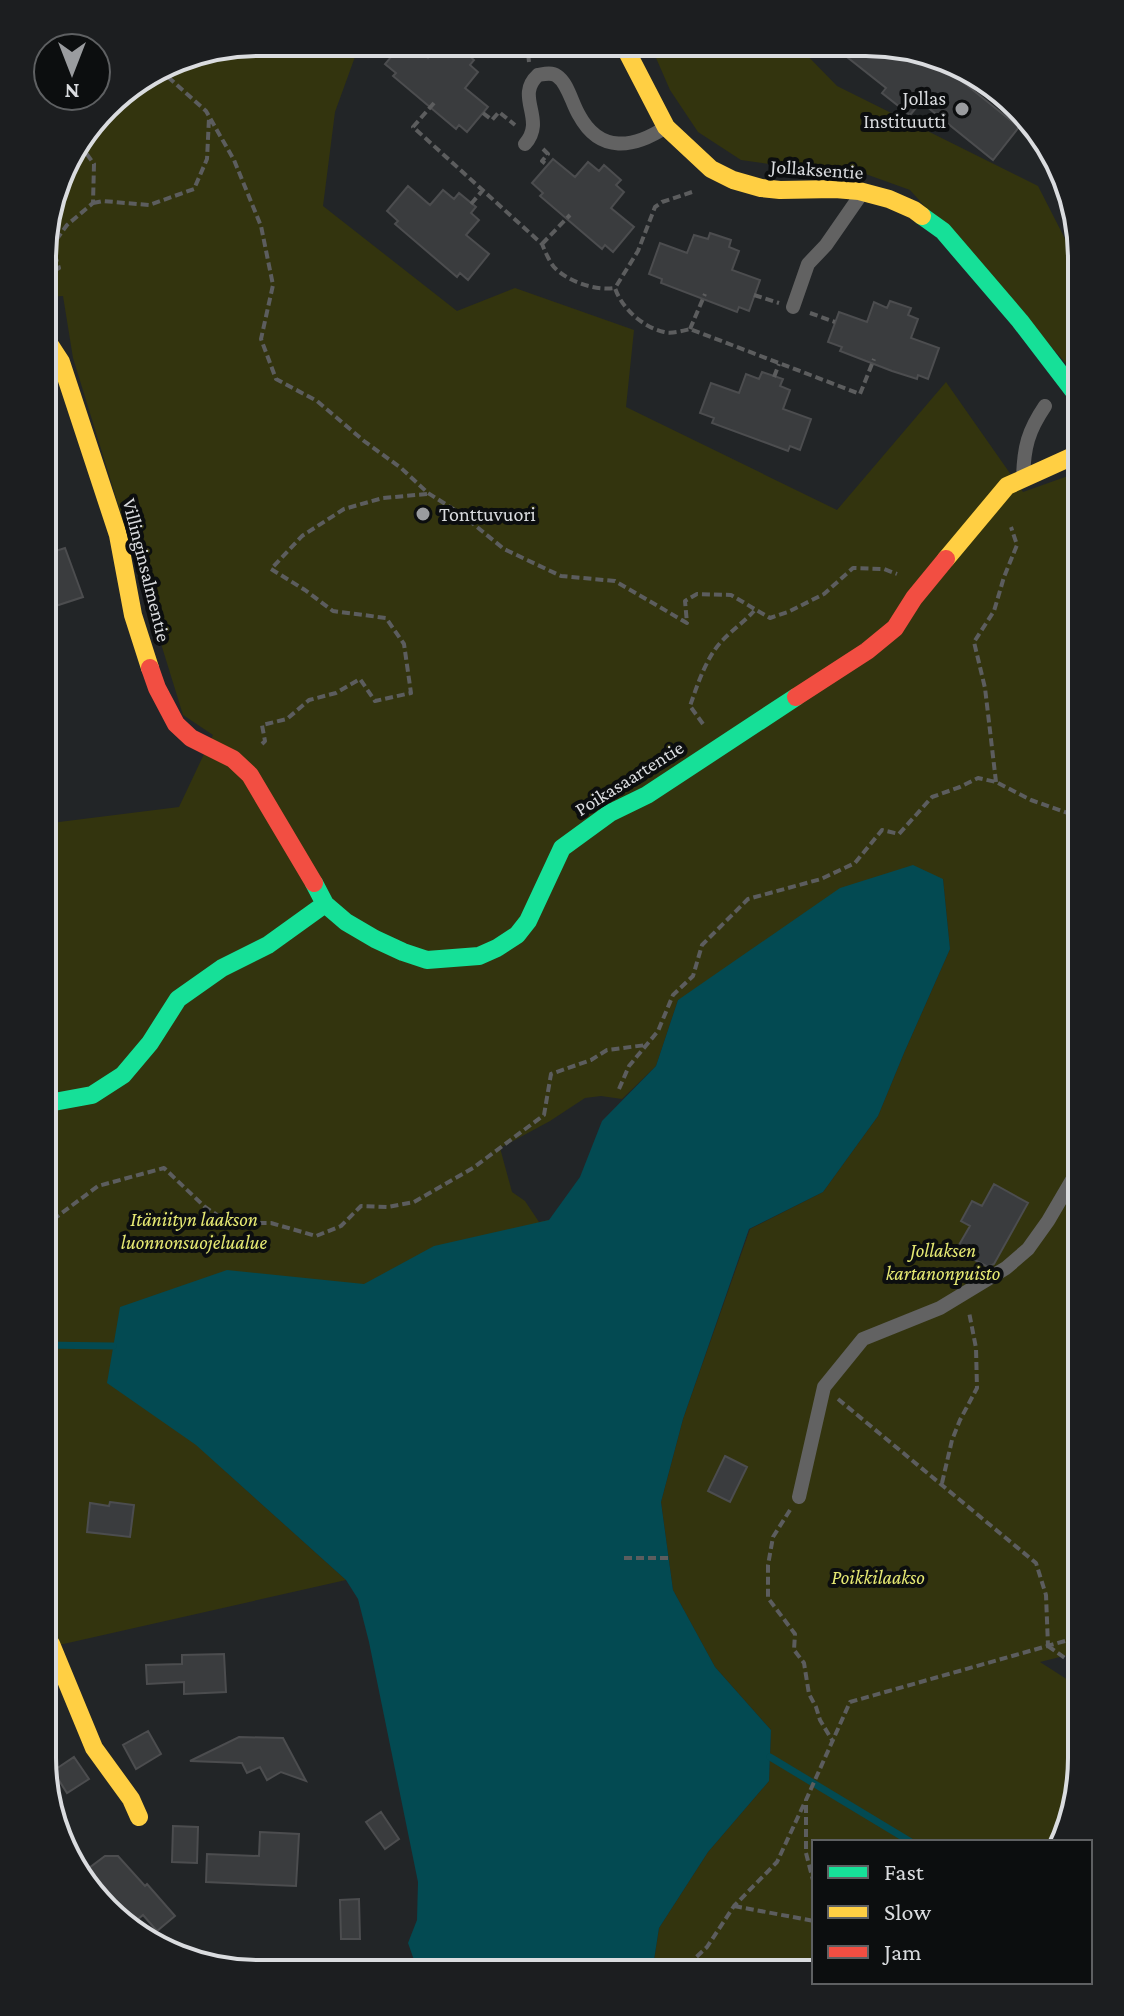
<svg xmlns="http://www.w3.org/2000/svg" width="1124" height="2016" font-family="'Crimson Pro',serif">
<rect width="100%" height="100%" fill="#222527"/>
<path fill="#33340e" d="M258,42L360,43L335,112L323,206L457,311L515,288L634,330L626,407L837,510L946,382L1023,492L1082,471V1660L1072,1654L1040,1662L1082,1689L1081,1772L1055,1842H814V1974L649,1973L654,1960L659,1928L708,1852L769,1781L771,1730L715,1667L673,1590L661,1502L683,1419L750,1229L823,1192L878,1116L904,1053L950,949L943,879L678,1000L656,1066L622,1099L601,1096L585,1098L550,1121L500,1148L512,1192L525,1201L539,1222L549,1220L223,1469L346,1580L59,1645L42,1629L43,824L179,807L213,735L183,715L73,358L63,296L44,297V231L65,162L115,96L176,58Z
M650,44L797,45L837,86L1038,186L1082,272V381L910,190L860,172L804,169L741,160L698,132L670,90Z"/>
<path fill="#034a52" d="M913,865L943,879L950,949L904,1053L878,1116L823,1192L749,1229L683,1419L661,1502L673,1590L715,1667L771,1730L769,1781L708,1852L659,1928L654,1960L649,1973H413L414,1960L408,1943L417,1920L418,1882L369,1642L358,1599L346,1580L196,1445L107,1383L120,1307L227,1270L364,1284L434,1246L549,1220L580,1177L602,1121L656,1066L678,1000L840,888Z"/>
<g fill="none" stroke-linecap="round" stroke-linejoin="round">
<path stroke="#034a52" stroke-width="7" d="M42,1345L113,1346
M770,1757L911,1842"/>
</g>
<path fill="#3a3c3e" stroke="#4c4d4f" stroke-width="2" d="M403,43H411L428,58L440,43H443L452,51L457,45L474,60L470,65L478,72L465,88L488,107L467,132L459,125L456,129L393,76L396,73L385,64Z
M833,46H907L950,67L948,70L1019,127L993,160L921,102L910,115L882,93L886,88Z
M553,159L575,177L588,162L599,171L604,165L621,180L616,185L624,192L611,208L634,227L613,252L605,245L602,249L540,196L543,193L532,183Z
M408,186L430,205L443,190L454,199L459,193L476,207L471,213L479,220L466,235L489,254L468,280L460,273L457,277L395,224L398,221L387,211Z
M710,233L731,240L729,247L739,251L732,270L760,280L749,311L739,307L737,312L661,283L662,279L649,274L660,243L687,253L694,235L708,239Z
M890,301L911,308L908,315L918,319L911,338L939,348L928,379L918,375L917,379L892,371L840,351L842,347L828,342L839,312L867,322L874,302L887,308Z
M762,372L783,379L780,386L790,390L783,409L811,419L800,450L790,446L788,451L764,442L712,423L714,418L700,413L711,383L739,393L746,374L759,379Z
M65,548L83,597L43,610V555Z
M994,1184L1028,1203L994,1264L988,1267L956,1250L970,1226L961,1221L972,1201L982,1206Z
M725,1456L747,1467L730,1502L708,1491Z
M110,1502L134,1505L130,1537L87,1532L90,1503L109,1506Z
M224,1654L226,1692L184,1694V1682L147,1684L146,1665L182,1664V1655Z
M148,1731L161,1754L136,1769L123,1745Z
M239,1737L283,1738L306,1781L281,1772L267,1780L260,1767L247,1773L242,1763L190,1761Z
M74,1757L89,1779L67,1793L53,1771Z
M381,1812L399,1839L385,1849L366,1822Z
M173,1826L198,1827L197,1863L172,1862Z
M260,1832L299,1834L296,1886L206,1882L207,1854L259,1856Z
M105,1856H118L145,1886L147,1884L175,1916L157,1931L143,1915L126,1929L85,1871Z
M359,1899L360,1939H341L340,1900Z"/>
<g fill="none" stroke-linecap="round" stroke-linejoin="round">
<path stroke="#5c5d5e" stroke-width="4" stroke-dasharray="8 4" stroke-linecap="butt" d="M527,44L529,62
M159,69L206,111L234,160L261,226L273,285L261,339L276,379L317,401L364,441L401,468L428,493L461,514L504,549L561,576L615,581L687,623L685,601L697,594L731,595L770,618L788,612L824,594L853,568L884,569L897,574
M434,103L413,127L542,244C545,251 549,261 554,267C568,282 596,291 615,288
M483,113L492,120L499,112L515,125
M543,149L548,154L542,161L547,165
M692,192L662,202L655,207L638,251L615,288C622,309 643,327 664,332C672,334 682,331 690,329L860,394L874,359
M93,203L103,201L149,205L194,189L207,159L209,118
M471,204L483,190
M542,244L570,215
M44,277L59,268L52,246L67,225L93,203L94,164L79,143
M754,295L779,303
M810,313L835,322
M690,329L705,294
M774,377L779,364
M703,724L690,706C697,686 706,658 721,642C731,631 744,622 754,611
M262,744L265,741L262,725L287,719L309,700L336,693L360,679L375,701L411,693L404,644L386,618L333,611L305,590L271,569L302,536L344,509L383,498L427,494
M996,782L985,688L974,642L994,611L1004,577L1017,545L1011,527
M619,1089L629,1066L658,1031L673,995L693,976L702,945L748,899L821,879L855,863L882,830L899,834L932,797L960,787L978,778L996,782L1031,800L1082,818
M43,1227L98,1186L164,1168L205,1207L229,1223H271L316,1236L341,1226L361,1206L388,1207L414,1202L473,1168L544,1115L551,1074L591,1060L607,1050L646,1045
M838,1399L1036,1563L1046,1595L1048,1646
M942,1483L952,1440L960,1420L977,1388L976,1348L969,1312
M790,1510L773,1537L768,1565V1598L795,1634L794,1650L804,1663L809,1694L816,1707L820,1720L832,1740
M624,1558H668
M1048,1646L1082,1670
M814,1884L806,1853V1800L850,1702L1072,1639L1082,1632
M734,1906L814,1921
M679,1973L707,1947L734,1906L777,1862L804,1804"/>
<path stroke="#626262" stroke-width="14" d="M525,144C547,119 514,97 538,75C544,74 552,72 557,76C568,83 572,104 579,115C600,154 634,148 666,127
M793,307L808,264L826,245L860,196
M1023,477C1024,447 1028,431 1045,406
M799,1497L824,1387L863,1339L940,1308L1006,1268L1028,1249L1048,1221L1082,1163"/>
<path stroke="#16e098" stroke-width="18" d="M922,216L943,231L1020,321L1082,402
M314,883L325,904L346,922L375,939L403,952L427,960L479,956L497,948L517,935L528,921L562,848L610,813L647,795L796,697
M43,1104L92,1095L123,1075L150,1043L178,999L222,968L268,945L325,904"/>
<path stroke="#ffcf43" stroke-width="18" d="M623,44L666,127L711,169L733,180L761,188L780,190L835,189L859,191L889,199L914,210L922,216
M44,336L61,362L118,535L133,615L150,668
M946,559L1007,486L1082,452
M42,1636L51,1644L94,1748L131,1799L139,1817"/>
<path stroke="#f24e42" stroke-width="18" d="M150,668L157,688L176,724L191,738L233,759L250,775L314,883
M796,697L867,651L895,628L914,598L946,559"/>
</g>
<g fill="#9a9c9f" stroke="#0c0e0f" stroke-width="3">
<circle cx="962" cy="109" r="8"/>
<circle cx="423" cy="514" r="8"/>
</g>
<g text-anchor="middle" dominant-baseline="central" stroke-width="8" stroke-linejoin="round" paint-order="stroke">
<g font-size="20" fill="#dadcdf" stroke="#0c0e0f" text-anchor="end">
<text x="946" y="98">Jollas<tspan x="946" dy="23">Instituutti</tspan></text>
<text x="439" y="514" text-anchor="start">Tonttuvuori</text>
</g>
<g font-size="20" fill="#dadcdf" stroke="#0c0e0f">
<text transform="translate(817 169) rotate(4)">Jollaksentie</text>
<text transform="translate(147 570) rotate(76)">Villinginsalmentie</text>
<text transform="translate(629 778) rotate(-32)">Poikasaartentie</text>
</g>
<g font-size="20" font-style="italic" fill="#e6e973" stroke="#0c0e0f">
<text x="194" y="1219">Itäniityn laakson<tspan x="194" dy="23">luonnonsuojelualue</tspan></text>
<text x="943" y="1250">Jollaksen<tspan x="943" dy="23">kartanonpuisto</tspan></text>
<text x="878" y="1577">Poikkilaakso</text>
</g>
</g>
<path d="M0 0H1124V2016H0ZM258 56H866A202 202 0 0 1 1068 258V1758A202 202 0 0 1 866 1960H258A202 202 0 0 1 56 1758V258A202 202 0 0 1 258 56Z" fill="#1c1e20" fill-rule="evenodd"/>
<path fill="none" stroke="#dadcdf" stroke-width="4" d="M258 56H866A202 202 0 0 1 1068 258V1758A202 202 0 0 1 866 1960H258A202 202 0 0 1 56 1758V258A202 202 0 0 1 258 56Z"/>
<rect x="812" y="1840" width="280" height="144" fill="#0c0e0f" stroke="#5e6062" stroke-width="2"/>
<rect x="828" y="1866" width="40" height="12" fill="#16e098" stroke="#5e6062" stroke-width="2"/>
<text x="884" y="1880" font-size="24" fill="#dadcdf">Fast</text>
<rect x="828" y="1906" width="40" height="12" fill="#ffcf43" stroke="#5e6062" stroke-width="2"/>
<text x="884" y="1920" font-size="24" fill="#dadcdf">Slow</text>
<rect x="828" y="1946" width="40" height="12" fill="#f24e42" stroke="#5e6062" stroke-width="2"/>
<text x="884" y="1960" font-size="24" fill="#dadcdf">Jam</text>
<g transform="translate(72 72) rotate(180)"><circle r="38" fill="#0c0e0f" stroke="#5e6062" stroke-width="2"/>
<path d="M0-6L14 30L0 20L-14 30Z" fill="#9a9c9f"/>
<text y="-12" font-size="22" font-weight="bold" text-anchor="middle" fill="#dadcdf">N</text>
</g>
</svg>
